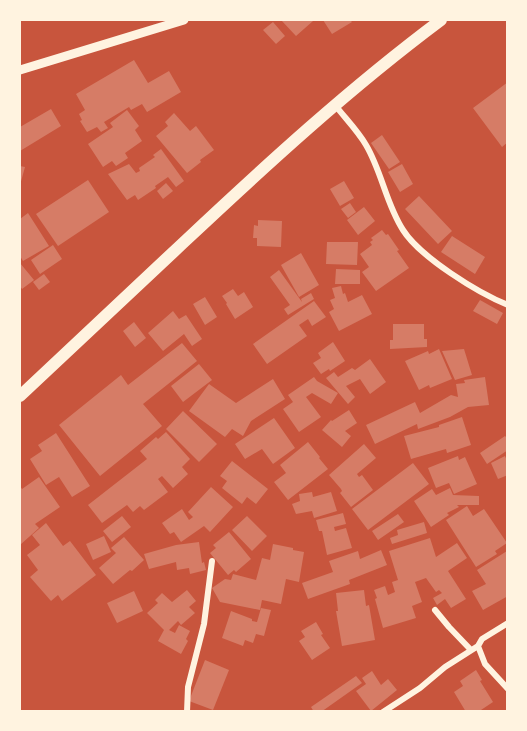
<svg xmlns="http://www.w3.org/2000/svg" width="527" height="731" font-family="'Zilla Slab',serif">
<rect width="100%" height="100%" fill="#c8553d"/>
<path fill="#d67c66" d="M281,20H311L313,21L296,36Z
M323,20H350L352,22L332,34Z
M273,22L285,36L276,44L263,30Z
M134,60L148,83L169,71L181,92L147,112L142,104L131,110L129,107L104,122L108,128L101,132L97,127L87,132L80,121L82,120L79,114L85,110L76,94Z
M508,82V142L502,147L473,108Z
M51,109L61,126L20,151V127Z
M127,110L139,126L135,130L142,141L125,153L128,158L116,166L112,161L103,167L88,144L113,127L110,123Z
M174,113L190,131L196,126L214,150L200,160L201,162L187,173L156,136L168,126L165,122Z
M382,135L400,162L389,169L371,143Z
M161,149L184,181L176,187L168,177L155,186L156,188L138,200L135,195L127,200L108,174L129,164L136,173L140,171L139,168L155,157L153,155Z
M402,164L413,184L400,192L388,172Z
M20,166L25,167L20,185Z
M88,180L109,212L58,246L36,214Z
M344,181L354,198L340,206L330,189Z
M166,183L173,191L163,199L157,191Z
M419,196L452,231L438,244L405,209Z
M350,203L356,212L348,218L341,209Z
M364,207L375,221L358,235L347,220Z
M28,213L49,246L23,261L20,256V219Z
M258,220L282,221L281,247L257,246V238H253L254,225L258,226Z
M382,230L386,235L388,234L399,250L397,251L409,268L376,291L362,272L369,267L360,254L372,245L370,242L373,240L371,238Z
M452,236L485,257L475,274L441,252Z
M327,242H358L357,265L326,264Z
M53,245L62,259L40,274L31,260Z
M301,253L319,285L299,297L281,265Z
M20,263L34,280L22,289L20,286Z
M336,269L360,270V284H335Z
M279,270L302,302L301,299L311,293L314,299L288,315L284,309L290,305L270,277Z
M44,274L50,282L39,290L33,282Z
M341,286L343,294L345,293L348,302L362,295L372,314L339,331L329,312L334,309L330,300L335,298L332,288Z
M233,289L238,296L244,292L253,307L235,319L226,304L227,303L222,296Z
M205,297L217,317L205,325L193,304Z
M480,300L503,313L497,324L473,311Z
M314,301L326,317L312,326L308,319L299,325L307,336L267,364L253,344Z
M173,311L179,319L186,315L202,339L192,346L184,334L163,351L148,333Z
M134,322L146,338L135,347L123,331Z
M393,324H424V339H427V347L390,349V340H393Z
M333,342L345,361L330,371L329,369L321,374L313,363L321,358L318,353Z
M182,343L197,361L143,404L162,426L100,476L59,425L121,375L128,385Z
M439,349L452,379L430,388L429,385L419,390L405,361L428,351L429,354Z
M464,349L472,375L455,380L442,351Z
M370,359L386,382L370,394L360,379L346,386L355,397L348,404L326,378L334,372L338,377L352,368L355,370Z
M199,364L212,380L183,402L171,386Z
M314,377L317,381L338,393L331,404L312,393L306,397L321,417L299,432L283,409L293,402L288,395Z
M485,377L489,405L468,407L450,417L418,429L417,424L375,444L366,425L415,402L420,413L451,395L458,397L456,384L465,383L464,380Z
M273,379L285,399L251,421L243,436L232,429L225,437L189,411L209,384L236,403Z
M349,410L357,423L345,431L351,436L342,447L322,430L331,420L332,421Z
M183,411L217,444L199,462L166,429Z
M462,417L471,445L447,453L446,449L411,459L404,436L439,427V425Z
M274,418L295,448L273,464L262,449L245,459L235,444Z
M166,432L190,459L182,467L188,474L173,488L162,476L158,479L168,492L144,510L140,506L133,512L127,505L102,523L88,505L147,459L140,451L156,437L158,439Z
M56,433L90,486L72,497L59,477L46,485L30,459L42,451L38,445Z
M505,436L508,439V450L487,464L480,453Z
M308,442L320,457L319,458L328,469L288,500L274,482L286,473L280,465Z
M364,444L376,458L357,474L359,477L362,475L373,490L351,507L340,493L342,491L341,489L329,475Z
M458,456L459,460L465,457L477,484L454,494L449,483L436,488L428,468Z
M505,456L508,463V475L498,479L491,463Z
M232,461L268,489L256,504L247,497L242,504L222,488L227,481L220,476Z
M413,463L429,484L368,530L352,509Z
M39,477L60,507L35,524L39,528L20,545V486L22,489Z
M211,487L233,507L210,532L204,526L181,542L174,532L170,534L162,523L182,509L189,520L193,517L188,512Z
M450,488L453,495L479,496V505H457L459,507L447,513L449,515L431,527L414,501L432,489L436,495Z
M312,492L313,497L331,492L337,511L314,518L312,511L296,514L292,504L300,501L299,494Z
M467,506L473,516L484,509L507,543L495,551L497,554L476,567L446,520Z
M343,513L346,524L334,527L335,531L346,528L352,548L327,555L322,531H319L316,520Z
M398,514L404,522L378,540L372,531Z
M122,516L131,527L112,542L103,531Z
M247,516L267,536L252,551L232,530Z
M424,522L427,533L392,544L390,538L398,535L397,530Z
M46,523L63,546L70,541L96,575L62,601L58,595L51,601L30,577L38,570L27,555L40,545L32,535Z
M229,532L251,559L236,572L234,570L228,575L210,553L216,548L213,545Z
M104,536L111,552L93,560L86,544Z
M124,537L144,560L132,571L130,570L113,584L99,568L116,553L111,548Z
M430,538L436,557L457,543L467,558L448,571L466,599L451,608L445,599L437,605L433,598L442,593L439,590L436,592L426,578L415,582L422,602L412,606L416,618L383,628L375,599L377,598L374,590L385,586L388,595L395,592L392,582L398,580L389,551Z
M199,542L202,563L204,562L206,570L190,574L189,568L177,570L176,562L149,569L144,554L176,545Z
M273,544L293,548V550L304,552L299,582L286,579L281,604L262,600L260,610L220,602L212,588L225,579L231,580L233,574L256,580L262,558L270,560Z
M381,550L387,565L349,580L350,584L308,599L302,583L333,572L329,561L358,551L360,559Z
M507,551L508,596L483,610L472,591L486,584L477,570Z
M187,590L196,601L189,607L195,613L181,625L178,621L169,630L175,633L179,625L190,631L186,639L188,641L181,654L158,641L164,630L147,613L158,603L155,600L162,593L172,602Z
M364,590L366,606L369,605L375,640L342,646L336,611H338L336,593Z
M134,591L143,611L117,623L107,603Z
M261,608L271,610L264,636L256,634L253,643L245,640L243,646L222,638L231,611L252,619V621L257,622Z
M316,622L323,634L321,635L330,648L312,660L299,641L305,637L301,631Z
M205,660L229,670L213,710L189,701Z
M476,670L482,680L480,681L493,702L478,712H466L454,692L463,686L460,681Z
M372,671L381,685L388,679L397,690L371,711L356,691L366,684L362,678Z
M356,676L362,683L321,712H314L311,707Z"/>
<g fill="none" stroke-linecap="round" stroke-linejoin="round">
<path stroke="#fff3e0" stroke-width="6" d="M335,105C345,118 358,131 366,145C382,172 386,204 403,230C420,257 478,293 508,305
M435,610L449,627L471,650
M508,623L482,639L478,646L485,664L508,689
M187,712L188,687L204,624L212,561
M383,712L420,688L445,667L478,646"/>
<path stroke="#fff3e0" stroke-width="9" d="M20,70L184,20"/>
<path stroke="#fff3e0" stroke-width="12" d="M20,396C74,345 128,294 183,243C266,165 350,88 441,20"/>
</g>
<rect width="527" height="731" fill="none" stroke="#fff3e0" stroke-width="42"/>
</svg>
